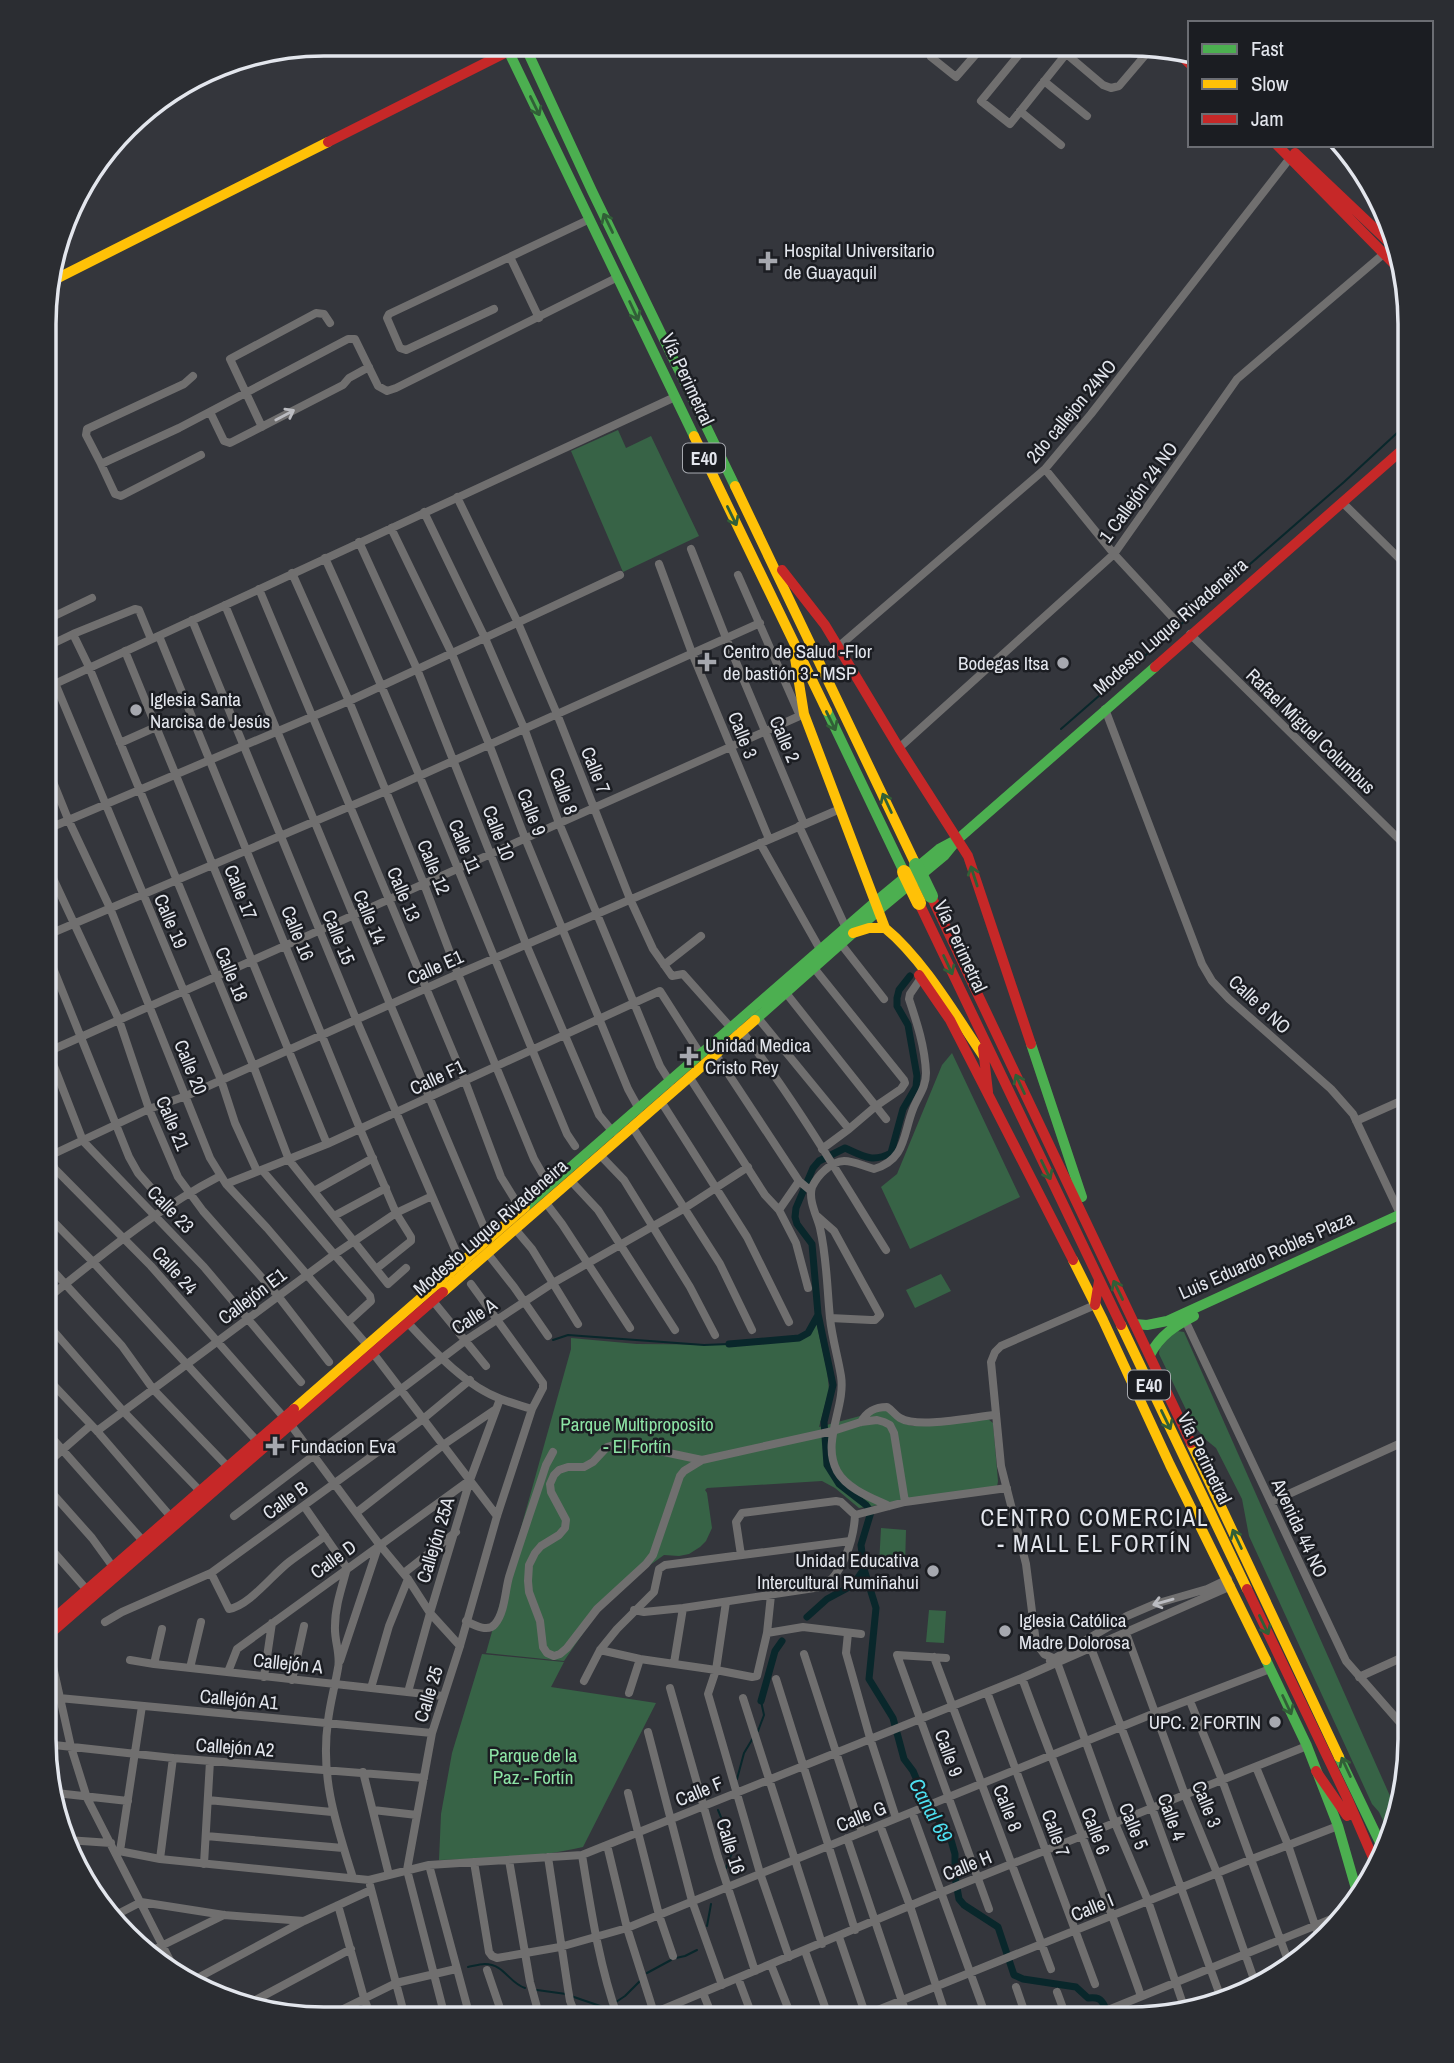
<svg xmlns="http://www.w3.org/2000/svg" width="1454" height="2063" font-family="'Archivo Narrow',sans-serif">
<rect width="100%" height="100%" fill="#34363c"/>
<path fill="#376346" d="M618,430L626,448L651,436L699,536L623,572L571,451Z
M952,1053L1020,1197L910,1249L881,1187L897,1174L942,1065Z
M941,1274L951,1291L915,1308L906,1290Z
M816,1322L827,1370L829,1390L819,1427L886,1409L902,1423L913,1426L988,1419L993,1423L998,1481L997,1487L859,1508L835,1488L822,1481L707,1488L705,1490L707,1493L712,1528L706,1541L700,1547L689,1554L679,1556L664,1555L636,1575L597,1613L564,1661L486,1653L571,1349V1338L637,1344L756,1345L801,1339L809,1333Z
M1177,1331L1184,1332L1398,1814L1395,1829L1391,1837L1379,1812L1372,1804L1249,1536L1242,1499L1216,1448L1205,1439L1193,1424L1159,1354L1160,1343Z
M881,1528L906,1530L905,1566L879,1565Z
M929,1610L946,1611L944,1643L926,1642Z
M482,1654L564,1662L551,1687L656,1703L583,1847C536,1858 487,1859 439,1860L441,1814L452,1753Z"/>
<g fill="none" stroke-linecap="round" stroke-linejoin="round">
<path stroke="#09272b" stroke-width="2" d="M1061,729L1344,482L1410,421
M553,1340L568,1335L704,1345L729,1344
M758,1731L764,1715L761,1701
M737,1779L744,1753L753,1738
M718,1810L734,1848L726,1868
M707,1926L711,1904
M676,1958L685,1956L697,1950
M468,1967C473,1966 480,1964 485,1964C504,1964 509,1983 525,1988
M647,1973L671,1960
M537,1990L566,1994
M571,1996L606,2008L612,2004
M616,2002L625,1996L640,1981"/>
<path stroke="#09272b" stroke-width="7" d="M910,976L899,990L897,998V1006L908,1025L917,1076L916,1087L903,1109L891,1153C872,1163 863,1156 845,1148L819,1161L813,1168L796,1208L795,1217L797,1224L812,1244L818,1314L833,1385L824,1422L827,1465L839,1484L866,1505L871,1512L861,1545L864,1569L876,1608L869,1679L893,1718L904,1759L913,1771L926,1801L934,1815L944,1826L951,1840L955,1854V1877L959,1899L964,1905L998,1927L1014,1975L1023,1979L1076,1987L1088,1998C1097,1997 1101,1998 1105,2007
M729,1344L799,1338L808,1333L818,1315
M807,1617L827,1599L853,1585L864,1569
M761,1701L775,1651L782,1641
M1119,2012L1149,2015"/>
<path stroke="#706f6f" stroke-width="8" d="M941,46L931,57L956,77L983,46
M1026,46L981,101L1010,124L1066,54
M1057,46L1103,85L1111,88L1119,86L1153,46
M1044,81L1087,116
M1020,111L1061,145
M510,257L539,318
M494,309L406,350L400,348L387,318L389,314L590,219
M193,376L184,384L87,429L86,435L101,464L179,428L348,339H355L378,386L387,391L396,388L618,277
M210,412L224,441L230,443L343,385L349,378L369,367
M262,427L230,359L316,313L324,314L330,323
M46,460L51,456L52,451L46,438
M101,464L115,494L121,496L201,455
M1045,469L1114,554L1175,620
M457,497L518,623L557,714L630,899L653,949L672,976L683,974L732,1029
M1342,502L1410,569
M424,512L485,638L524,728L559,823L634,1003L660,1066L670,1082
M391,528L452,654L489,744L525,838L628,1089L639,1109
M359,542L417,669L526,944L599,1115L613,1132
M691,549L726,638L804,824
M325,558C411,748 487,942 567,1134L575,1146
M659,564L692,653L769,839
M292,573L349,701L424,884L458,974L534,1159L542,1173
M738,575L800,716
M259,589L465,1081L501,1177L522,1211
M225,605L390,1004L489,1239
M46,620L92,598
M192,620L356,1019L461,1263
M73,634L89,667L253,1065L289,1160L388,1284L406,1268
M1190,634L1410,850
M159,636L360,1129L396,1213L411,1237V1241L376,1269
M46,647L73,634L135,609L139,610L151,639
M838,647L1045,469L1091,414L1290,158
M125,651L327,1144
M55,683L221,1080L235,1123L257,1171
M46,688L675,397
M1105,709L1202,964L1212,981L1229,999L1331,1089L1353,1114L1410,1235
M120,743L156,727
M899,748L1114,554L1237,379L1387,251
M45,762L68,819L110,908L210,1158L226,1184L267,1228L367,1345
M799,826L846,928
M45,830L349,701L620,575
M760,843L821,951
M45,861L119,1020L149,1109L178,1177L203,1211L278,1296L329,1362
M45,936L386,791L760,623
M841,944L884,999
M45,948L129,1157L138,1173L152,1189
M664,965L701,936
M786,993L886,1119
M758,1018L849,1129L876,1106L901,1089L905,1083L904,1080L814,968
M741,1030C794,1099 839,1175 886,1250
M45,1043L83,1141L204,1267L301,1382
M45,1053L804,714
M716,1055L799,1181L811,1191
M690,1078L765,1195L779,1210L799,1181
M662,1103L747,1237L789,1322
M1356,1121L1410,1097
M633,1128L720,1264L752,1330
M45,1149L55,1169L151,1266L281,1414
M822,1149L849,1129
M601,1156L624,1180L690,1287L715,1335
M45,1158L149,1109L186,1096L458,974L840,809
M262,1170L370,1296L371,1301L348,1322
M571,1181L598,1210L675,1330
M226,1184L327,1144L660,991L701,1055
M314,1191L373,1158
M546,1203L562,1224L630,1328
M779,1210L796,1243L808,1288
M45,1213L93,1262L257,1441
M334,1216L386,1188
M817,1216L834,1231L880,1315L875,1320H871L830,1318
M516,1230L532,1249L578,1324
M488,1254L514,1287L548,1336
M45,1262L122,1346L153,1389L228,1467
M44,1301C101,1256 156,1209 220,1176
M433,1301L486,1366
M1095,1305L1001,1346L995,1352L991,1362L1001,1466L1026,1564L1036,1643L1044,1654L1053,1658L1057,1662L1115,1823L1148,1901L1184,2007
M44,1320L124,1412L200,1491
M1185,1320L1346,1661L1410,1734
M408,1323C433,1350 465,1386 501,1399C511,1403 522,1406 532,1409
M373,1353L497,1516
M44,1375L97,1431L171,1517
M288,1421L379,1544L408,1579L430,1613L460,1646
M861,1422C867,1411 875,1407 887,1407C892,1410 895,1415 900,1418C918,1429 973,1417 995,1415
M44,1429L143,1541
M97,1431L335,1254L396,1213L432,1196
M702,1460L684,1471L680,1476L653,1555L646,1564L597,1609L567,1648L560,1654L554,1656L547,1653L543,1647L540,1621L529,1592L528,1581L529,1565L535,1553L541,1546L559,1535L565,1528L566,1520L551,1492L550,1484L554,1475L559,1470L568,1467H584L593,1462L607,1447L614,1445L626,1444L702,1460L833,1431L861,1422L877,1420L884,1422L890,1425L894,1433L905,1502
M44,1466L91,1425
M44,1484L92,1538L113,1567
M1271,1502L1410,1439
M304,1506L347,1568C342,1587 335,1606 335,1626C334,1640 341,1655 338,1668C335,1686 330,1703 328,1721C320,1778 336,1824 353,1878
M889,1506C872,1498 847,1489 837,1471C821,1441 846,1407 841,1376C838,1357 832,1338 830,1318C827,1288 827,1259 820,1228C817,1216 808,1200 812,1187C815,1181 819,1175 825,1170C843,1154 853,1163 874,1169C906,1160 903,1134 913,1109C918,1096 926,1088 926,1073C925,1047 917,1023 909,999L910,994L921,978
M356,1513L443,1445L496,1409
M234,1516L466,1340L553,1283L685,1208L748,1167
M44,1541L87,1590
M741,1555L736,1522L742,1513L836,1501L841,1502L855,1515
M211,1573L229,1609C249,1606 272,1575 289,1562C301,1553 313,1545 325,1536
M404,1573L456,1532
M771,1595L767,1633L757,1676L752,1677L716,1670L708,1694L760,1873L789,1957
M44,1603L56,1617
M634,1610L644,1612L683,1608L821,1587C843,1576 854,1538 855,1515L905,1502L1007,1488
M466,1621C474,1625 488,1633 495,1624C505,1612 505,1591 509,1577C521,1539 534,1502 546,1465L553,1452
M105,1622L122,1612L211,1573L423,1419L470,1380
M767,1633L803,1627L861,1634
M848,1633L846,1653L870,1738L896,1818
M1126,1633L1185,1795L1217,1873L1257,1988
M46,1635L71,1747L87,1798L178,1976
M1091,1648L1152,1808L1221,1998
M600,1650L640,1659L716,1670L726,1602
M804,1654L862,1832
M934,1657L1051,1969
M946,1658L897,1655L989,1909
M130,1660L154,1664L443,1696
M340,1661L379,1544
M1050,1661L1127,1616L1155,1604L1207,1589L1228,1579
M674,1663L683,1608
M154,1664L162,1629
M190,1668L201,1622
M228,1672L237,1649L470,1480
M264,1677L272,1623
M1359,1677L1410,1654
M1022,1678C1061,1784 1104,1889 1141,1996
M776,1679L855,1930
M292,1680L304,1626
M584,1681L600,1650L617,1629L654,1592L659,1569L665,1565L850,1541
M371,1688L389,1626L408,1579
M670,1688L718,1857L755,1971
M408,1692L430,1613L470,1480L500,1399
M987,1692L1095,1984
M629,1693L640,1659
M743,1698L822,1944
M1190,1701L1222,1780L1290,1966
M44,1706L59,1698L432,1733
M648,1732L692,1901L722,1985
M45,1744L173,1758L424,1778
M1256,1767L1288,1845L1321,1943
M363,1772L389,1875
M56,1793L128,1801
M628,1793L659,1915L673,1956
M208,1800L332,1812
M373,1810L417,1815
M912,1812L987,2019
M880,1825L910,1906L947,2019
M206,1836L343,1848
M847,1838L908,2019
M67,1840L111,1843
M607,1845L627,1928L654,2013
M114,1850L160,1859L369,1880L429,1865L582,1855L1022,1678L1231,1586
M120,1851L142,1706
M582,1855C591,1910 599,1965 618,2018
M548,1857L568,1989L570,2001L577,2018
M160,1859L173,1758
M509,1860L530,1982L540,2018
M474,1862L489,1952L492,1956L497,1958L560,1947L627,1928L1155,1713L1270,1669
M204,1864L210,1761
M429,1865L470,2017
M370,1885L405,2017
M338,1905L364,1998L371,2017
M110,1918L141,1902L224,1915L304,1921
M839,1937L867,2019
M805,1951L829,2018
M147,1953L224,1915
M771,1965L792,2018
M487,1970L503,2017
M738,1978L753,2018
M192,1981L304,1921L371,1890
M1016,1987L1027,2019
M1057,1992L1067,2019
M703,1993L713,2018
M250,2003L351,1949
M672,2006L676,2018
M327,2017L396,1983L456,1969
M445,2017L407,1870L432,1733L460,1646L497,1516L532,1409L543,1388V1383L471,1284
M642,2018L964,1883L1307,1746
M858,2018L1252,1859L1338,1826
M1086,2019L1346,1913"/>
<path stroke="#4caf50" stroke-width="10" d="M505,44L694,436
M524,44L592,191L735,486
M827,711L904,872
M755,1020L879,910L944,856L957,840L1155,667
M1031,1044L1082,1197
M525,1207L875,902L939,849L954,841
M1135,1324L1147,1325L1167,1321L1410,1210
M1150,1355C1160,1335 1175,1326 1194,1316
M1266,1660L1307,1746L1338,1826L1359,1899
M1339,1757L1384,1851"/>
<path stroke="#ffc107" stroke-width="10" d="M48,283L328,142
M694,436L827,711
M735,486L916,865
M795,658L804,714L885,928C923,959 956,1016 984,1057
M853,933L869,928H885
M1073,1260L1103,1320L1170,1465L1266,1660
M443,1292L755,1020
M1121,1325L1247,1589
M294,1409L525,1207
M1191,1443L1339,1757"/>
<path stroke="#c62828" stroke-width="10" d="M1173,48L1190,64
M328,142L509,51
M1277,145L1397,267
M1295,153L1392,245
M782,570L825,625L899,748L968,856L1031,1044
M1155,667L1410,443
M931,896L1191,1443
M919,903L1121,1325
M919,975L950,1020L1073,1260
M983,1048L988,1092
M1095,1305L1099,1281
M1247,1589L1348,1800L1377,1867
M44,1627L294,1409
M44,1639L443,1292
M1316,1771L1347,1816"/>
<path stroke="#4caf50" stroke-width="14" d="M916,865L931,896"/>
<path stroke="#ffc107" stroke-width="14" d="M904,872L919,903"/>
</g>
<defs><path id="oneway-shaft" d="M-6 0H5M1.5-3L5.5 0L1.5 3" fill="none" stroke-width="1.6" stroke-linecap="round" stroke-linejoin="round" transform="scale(1.75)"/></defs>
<g stroke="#315f37">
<use href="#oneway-shaft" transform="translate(535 106) rotate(64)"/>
<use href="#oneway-shaft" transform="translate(608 223) rotate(-116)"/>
<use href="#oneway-shaft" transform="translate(634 311) rotate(65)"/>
<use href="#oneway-shaft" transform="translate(732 516) rotate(64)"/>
<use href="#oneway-shaft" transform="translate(831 721) rotate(64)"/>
<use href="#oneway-shaft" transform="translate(887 803) rotate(-115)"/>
<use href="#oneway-shaft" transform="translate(974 876) rotate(-108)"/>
<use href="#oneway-shaft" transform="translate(948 965) rotate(65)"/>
<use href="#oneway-shaft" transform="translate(1020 1084) rotate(-115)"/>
<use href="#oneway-shaft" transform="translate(1046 1170) rotate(64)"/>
<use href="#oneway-shaft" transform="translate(1118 1290) rotate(-116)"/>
<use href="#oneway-shaft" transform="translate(1166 1420) rotate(64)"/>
<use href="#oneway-shaft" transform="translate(1237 1539) rotate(-115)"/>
<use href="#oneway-shaft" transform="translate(1264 1625) rotate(64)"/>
<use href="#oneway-shaft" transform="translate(1287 1705) rotate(65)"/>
<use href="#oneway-shaft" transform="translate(1346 1767) rotate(-115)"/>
</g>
<g stroke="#bbbcc1">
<use href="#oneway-shaft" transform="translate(285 415) rotate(-28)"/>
<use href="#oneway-shaft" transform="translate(1163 1602) rotate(164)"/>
</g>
<g fill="#a6a8af" stroke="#1b1d22" stroke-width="2.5">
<path d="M764.5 250.5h7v7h7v7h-7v7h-7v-7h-7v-7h7z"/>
<path d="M703.5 651.5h7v7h7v7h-7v7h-7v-7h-7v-7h7z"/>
<circle cx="1063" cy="663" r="7"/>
<circle cx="136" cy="710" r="7"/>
<path d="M685.5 1045.5h7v7h7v7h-7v7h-7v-7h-7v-7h7z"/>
<path d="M271.5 1435.5h7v7h7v7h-7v7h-7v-7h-7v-7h7z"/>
<circle cx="933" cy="1571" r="7"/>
<circle cx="1005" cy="1631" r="7"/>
<circle cx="1275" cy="1722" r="7"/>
</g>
<g text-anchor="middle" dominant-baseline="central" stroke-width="5" stroke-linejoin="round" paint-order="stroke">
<g fill="#1b1d22" stroke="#a7aab0" stroke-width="2">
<rect x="683" y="443.5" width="42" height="29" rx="5"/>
<rect x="1128" y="1370.5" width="42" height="29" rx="5"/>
</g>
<g font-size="18" font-weight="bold" fill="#e3e6ed">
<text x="704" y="458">E40</text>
<text x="1149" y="1385">E40</text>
</g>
<g font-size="19" fill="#e3e6ed" stroke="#1b1d22" text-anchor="start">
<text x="784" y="250">Hospital Universitario<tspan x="784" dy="22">de Guayaquil</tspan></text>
<text x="723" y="651">Centro de Salud -Flor<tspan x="723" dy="22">de bastión 3 - MSP</tspan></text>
<text x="1049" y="663" text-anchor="end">Bodegas Itsa</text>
<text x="150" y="699">Iglesia Santa<tspan x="150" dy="22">Narcisa de Jesús</tspan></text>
<text x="705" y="1045">Unidad Medica<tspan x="705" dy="22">Cristo Rey</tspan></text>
<text x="291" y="1446">Fundacion Eva</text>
<text x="919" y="1560" text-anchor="end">Unidad Educativa<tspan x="919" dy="22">Intercultural Rumiñahui</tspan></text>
<text x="1019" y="1620">Iglesia Católica<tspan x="1019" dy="22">Madre Dolorosa</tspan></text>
<text x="1261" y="1722" text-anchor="end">UPC. 2 FORTIN</text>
</g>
<g font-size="19" fill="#e3e6ed" stroke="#1b1d22">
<text transform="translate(688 379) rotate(65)">Vía Perimetral</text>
<text transform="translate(1071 411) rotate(-50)">2do callejon 24NO</text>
<text transform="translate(1138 492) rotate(-54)">1 Callejón 24 NO</text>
<text transform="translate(1170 626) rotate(-41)">Modesto Luque Rivadeneira</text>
<text transform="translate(1311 731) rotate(44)">Rafael Miguel Columbus</text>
<text transform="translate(743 735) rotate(68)">Calle 3</text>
<text transform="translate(785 739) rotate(67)">Calle 2</text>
<text transform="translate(596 770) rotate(68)">Calle 7</text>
<text transform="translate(564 791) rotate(70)">Calle 8</text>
<text transform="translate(532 812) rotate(69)">Calle 9</text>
<text transform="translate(499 833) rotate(69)">Calle 10</text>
<text transform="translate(465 846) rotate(68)">Calle 11</text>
<text transform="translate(434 867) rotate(68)">Calle 12</text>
<text transform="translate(241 892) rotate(68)">Calle 17</text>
<text transform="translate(404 894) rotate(67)">Calle 13</text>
<text transform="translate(370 917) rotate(68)">Calle 14</text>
<text transform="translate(171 921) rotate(67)">Calle 19</text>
<text transform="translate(298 933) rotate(68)">Calle 16</text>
<text transform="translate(339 937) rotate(68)">Calle 15</text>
<text transform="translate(961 946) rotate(65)">Vía Perimetral</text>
<text transform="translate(435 967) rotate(-24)">Calle E1</text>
<text transform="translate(232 974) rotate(68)">Calle 18</text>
<text transform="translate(1260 1004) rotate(43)">Calle 8 NO</text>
<text transform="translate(191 1067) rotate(68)">Calle 20</text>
<text transform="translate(437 1077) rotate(-25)">Calle F1</text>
<text transform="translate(173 1123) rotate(67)">Calle 21</text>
<text transform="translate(171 1209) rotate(46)">Calle 23</text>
<text transform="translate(490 1227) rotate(-41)">Modesto Luque Rivadeneira</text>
<text transform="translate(1266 1255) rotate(-24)">Luis Eduardo Robles Plaza</text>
<text transform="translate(175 1270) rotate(48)">Calle 24</text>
<text transform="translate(252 1296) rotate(-37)">Callejón E1</text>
<text transform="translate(474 1316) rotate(-33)">Calle A</text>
<text transform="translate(1205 1458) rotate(64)">Vía Perimetral</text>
<text transform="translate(285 1500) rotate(-36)">Calle B</text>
<text transform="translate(1300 1528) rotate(65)">Avenida 44 NO</text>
<text transform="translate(435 1540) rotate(-73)">Callejón 25A</text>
<text transform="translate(333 1559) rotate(-36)">Calle D</text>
<text transform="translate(288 1663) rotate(6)">Callejón A</text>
<text transform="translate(428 1694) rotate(-73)">Calle 25</text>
<text transform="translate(239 1699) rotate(5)">Callejón A1</text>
<text transform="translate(235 1747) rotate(4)">Callejón A2</text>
<text transform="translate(949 1753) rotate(70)">Calle 9</text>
<text transform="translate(699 1791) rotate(-22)">Calle F</text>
<text transform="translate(1207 1804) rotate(68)">Calle 3</text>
<text transform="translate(1008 1808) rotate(69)">Calle 8</text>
<text transform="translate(861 1816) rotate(-22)">Calle G</text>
<text transform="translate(1172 1817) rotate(70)">Calle 4</text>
<text transform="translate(1134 1826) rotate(68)">Calle 5</text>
<text transform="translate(1096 1831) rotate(69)">Calle 6</text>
<text transform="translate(1056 1833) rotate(70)">Calle 7</text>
<text transform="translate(731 1846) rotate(73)">Calle 16</text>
<text transform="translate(967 1865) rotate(-22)">Calle H</text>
<text transform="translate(1092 1907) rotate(-22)">Calle I</text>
</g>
<g font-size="19" fill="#8de4a5" stroke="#1b1d22">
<text x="637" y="1424">Parque Multiproposito<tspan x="637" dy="22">- El Fortín</tspan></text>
<text x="533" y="1755">Parque de la<tspan x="533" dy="22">Paz - Fortín</tspan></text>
</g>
<g font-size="21" font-style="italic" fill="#4ddfef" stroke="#1b1d22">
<text transform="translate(931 1810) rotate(62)">Canal 69</text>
</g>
<g font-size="23" letter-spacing="2" fill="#e3e6ed" stroke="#1b1d22">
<text x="1095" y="1517">CENTRO COMERCIAL<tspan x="1095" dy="26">- MALL EL FORTÍN</tspan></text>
</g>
</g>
<path d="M0 0H1454V2063H0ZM324 56H1130A268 268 0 0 1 1398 324V1739A268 268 0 0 1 1130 2007H324A268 268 0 0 1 56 1739V324A268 268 0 0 1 324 56Z" fill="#2b2d32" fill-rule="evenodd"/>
<path fill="none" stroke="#e3e6ed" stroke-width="3.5" d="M324 56H1130A268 268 0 0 1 1398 324V1739A268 268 0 0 1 1130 2007H324A268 268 0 0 1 56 1739V324A268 268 0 0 1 324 56Z"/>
<rect x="1188" y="21" width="245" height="126" fill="#1b1d22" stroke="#6b6d73" stroke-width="2"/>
<rect x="1202" y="44" width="35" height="10" fill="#4caf50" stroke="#6b6d73" stroke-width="2"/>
<text x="1251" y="56" font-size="21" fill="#e3e6ed">Fast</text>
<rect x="1202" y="79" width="35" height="10" fill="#ffc107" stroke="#6b6d73" stroke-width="2"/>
<text x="1251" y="91" font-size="21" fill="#e3e6ed">Slow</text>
<rect x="1202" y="114" width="35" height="10" fill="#c62828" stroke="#6b6d73" stroke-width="2"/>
<text x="1251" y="126" font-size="21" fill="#e3e6ed">Jam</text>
</svg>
